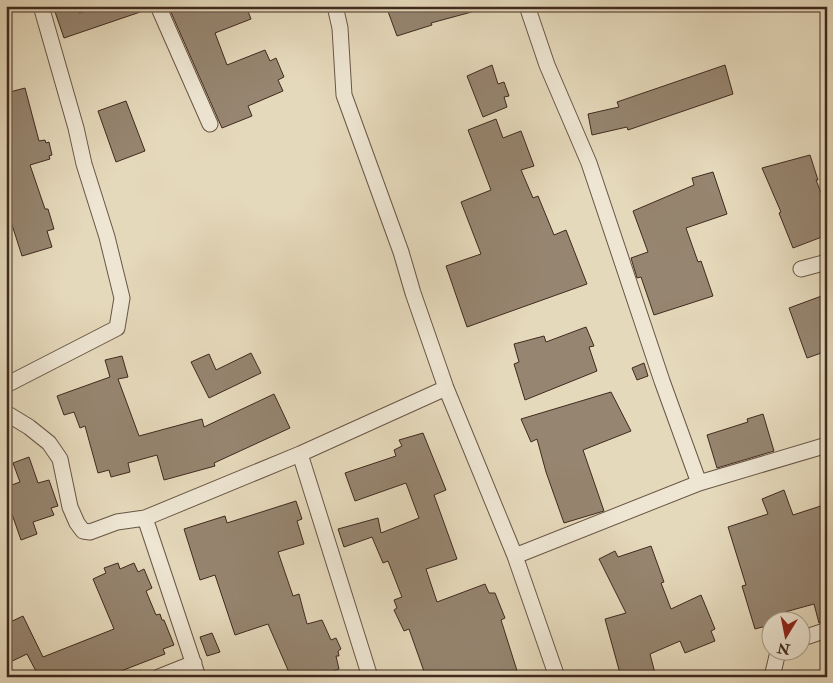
<svg xmlns="http://www.w3.org/2000/svg" width="833" height="683" font-family="'IM FELL Double Pica',serif">
<rect width="100%" height="100%" fill="#e5d9bb"/>
<filter id="stains"><feTurbulence type="fractalNoise" baseFrequency=".004" numOctaves="4"/><feColorMatrix values="0 0 0 0 .2 0 0 0 0 .09 0 0 0 0 .02 0 0 0 .5 -.17"/></filter>
<radialGradient id="worn" r=".72"><stop offset=".6" stop-color="#630" stop-opacity="0"/><stop offset="1" stop-color="#630" stop-opacity=".3"/></radialGradient>
<path fill="#968570" stroke="#402a1f" d="M53,6H77L79,13L104,6H149V9L64,38Z
M181,6H246L251,19L215,33L227,65L265,50L270,61L276,58L284,77L278,80L283,91L248,106L252,116L222,128L170,10Z
M386,6H479V10L431,23L432,25L397,36Z
M492,65L498,84L504,82L509,96L504,97L507,107L483,117L467,76Z
M725,65L733,94L628,130L627,127L592,135L588,114L619,107L617,102Z
M25,88L39,141L45,140L46,143L49,142L52,155L49,156L50,159L30,165L45,209H48L54,229L47,231L52,247L22,256L6,206V93Z
M126,101L145,151L116,162L98,111Z
M496,119L503,138L521,131L534,166L521,170L533,198L538,196L554,235L566,230L587,284L467,327L446,266L481,254L461,202L491,190L468,130Z
M810,155L818,180H816L827,208V235L793,248L779,213L781,212L762,168Z
M713,172L727,214L686,228L698,262L701,261L713,296L654,315L641,277L637,278L631,258L648,252L633,211L694,185L692,178Z
M827,294V351L807,358L789,308Z
M586,327L594,346L589,347L597,371L525,400L514,364L519,362L514,344L544,336L546,342Z
M251,353L261,373L209,398L191,362L209,354L216,370Z
M122,356L128,377L118,379L139,436L202,419L204,427L274,394L290,428L214,463L215,466L164,480L157,455L128,463L130,472L111,477L109,470L98,473L85,426L80,428L74,412L64,415L57,396L110,377L105,360Z
M644,363L648,376L637,380L632,368Z
M611,392L631,431L583,450L604,511L564,523L546,472L537,439L531,442L521,419Z
M763,414L774,451L717,468L707,435L748,422L747,419Z
M423,433L446,490L434,495L457,559L426,569L437,602L485,584L489,593H495L505,618L501,620L519,677H426L409,629L404,631L394,610L397,608L394,600L402,597L388,561L383,563L372,537L344,547L338,529L378,518L381,533L419,518L406,483L355,501L345,473L396,456L394,450L402,446L399,440Z
M29,457L38,483L49,480L58,506L51,508L54,515L33,522L37,534L21,540L6,497V487L20,482L13,463Z
M784,490L793,515L827,504V621L819,623L814,604L785,612L788,620H770V625L755,629L742,586L746,585L728,527L768,514L762,499Z
M296,501L302,519L297,521L304,544L278,552L293,596L299,594L307,624L322,620L331,640L336,638L341,649L338,651L339,656H336L339,669L317,677H291L268,624L235,635L215,575L200,580L184,529L225,516L227,523Z
M651,546L664,582L661,583L671,609L701,595L715,629L711,631L715,641L685,653L680,641L650,654L656,677H621L605,619L626,613L599,559L615,551L618,557Z
M118,563L120,569L134,563L138,572L144,569L152,588L146,591L156,615L160,614L162,620H164L174,645L163,649L165,654L121,671L123,677H39L27,654L6,664V624L23,616L43,657L114,629L93,579L106,573L104,568Z
M212,633L220,652L207,656L200,637Z"/>
<g fill="none" stroke-linecap="round" stroke-linejoin="round">
<defs>
<path id="street" d="M158,6L210,124
M335,6L340,28L344,95L401,252L413,293L446,388L515,556L557,677
M527,6L547,65L589,163L662,381L699,483
M801,269L827,262
M6,385L117,328L122,298L107,237L84,164L76,128L41,6
M6,413L29,427L49,443L60,459L70,507L77,523L83,531L90,532L117,522L145,518L300,454L446,388
M300,454L370,677
M145,518L198,677
M515,556L699,483L827,445
M800,639L827,630
M159,677L194,663
M772,677L777,656L784,650"/>
</defs>
<use href="#street" stroke="#695646" stroke-width="17"/>
<use href="#street" stroke="#eee6d3" stroke-width="15"/>
</g>
<rect width="833" height="683" fill="none" stroke="#e5d9bb" stroke-width="25"/>
<rect x="8" y="8" width="818" height="668" fill="none" stroke="#402a1f" stroke-width="2.5"/>
<rect x="12" y="12" width="808" height="658" fill="none" stroke="#402a1f"/>
<g transform="translate(786 636) rotate(190)"><circle r="24" fill="#eee6d3" stroke="#a89b8b"/>
<path d="M0-4L9 19L0 12L-9 19Z" fill="#8f2418"/>
<text y="-8" font-size="14" font-weight="bold" text-anchor="middle" fill="#402a1f">N</text>
</g>
<rect width="100%" height="100%" filter="url(#stains)"/>
<rect width="100%" height="100%" fill="url(#worn)"/>
</svg>
